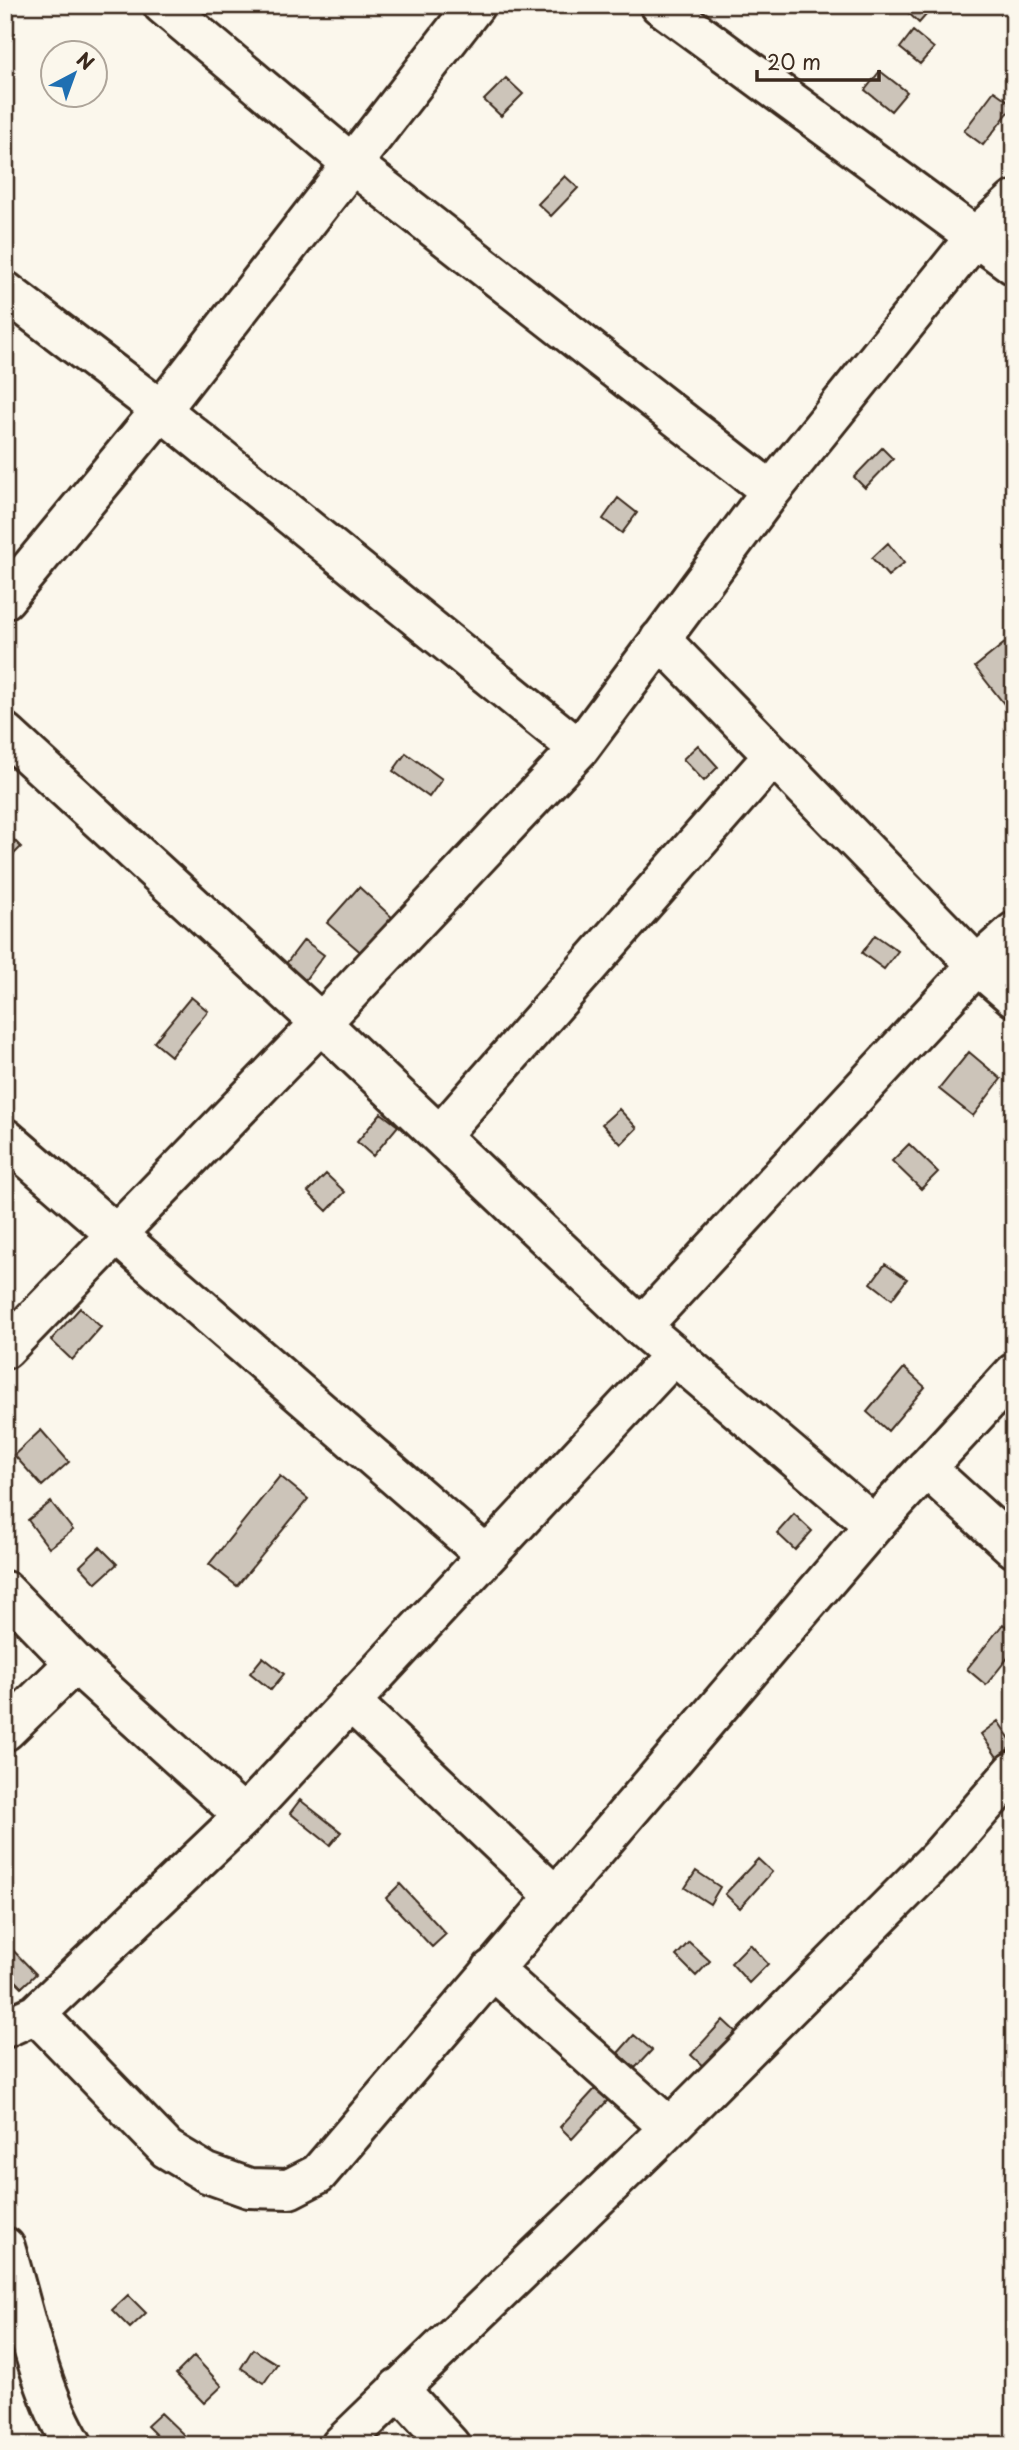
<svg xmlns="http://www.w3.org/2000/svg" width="1019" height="2450" font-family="'Playpen Sans',sans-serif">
<rect width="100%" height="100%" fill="#fbf7ec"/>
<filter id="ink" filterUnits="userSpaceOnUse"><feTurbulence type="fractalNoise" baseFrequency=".0143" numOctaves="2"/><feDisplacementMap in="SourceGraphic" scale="14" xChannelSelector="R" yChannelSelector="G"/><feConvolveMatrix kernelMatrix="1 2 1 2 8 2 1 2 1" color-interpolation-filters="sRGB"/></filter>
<g filter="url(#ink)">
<path fill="#ccc4b9" stroke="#3b2a1e" stroke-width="2" d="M900,5H933L934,6L919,23Z
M913,31L934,48L920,64L900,48Z
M880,71L907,92L891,111L865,90Z
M506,78L523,94L501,116L484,100Z
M994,91L1014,105L983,145L964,131Z
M565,176L578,188L551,216L538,204Z
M882,448L893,459L865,488L854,477Z
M618,498L637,513L622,533L603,519Z
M888,543L904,563L888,576L872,558Z
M1011,638L1014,642V698L1005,705L975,667Z
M698,745L718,767L704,781L683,759Z
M406,753L442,779L429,797L393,771Z
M5,831L21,847L5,863Z
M359,887L394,919L364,955L327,923Z
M875,935L898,951L884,969L862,953Z
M304,940L324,955L305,980L285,965Z
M191,997L208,1011L171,1056L154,1042Z
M969,1052L1001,1079L973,1116L939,1089Z
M619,1109L637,1128L621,1144L602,1124Z
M381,1113L398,1126L373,1156L357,1142Z
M909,1144L938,1172L921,1189L892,1161Z
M326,1174L345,1192L327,1211L308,1192Z
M885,1264L907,1279L892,1299L871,1283Z
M80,1308L101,1327L72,1360L51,1340Z
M904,1368L925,1387L888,1431L867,1412Z
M41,1430L69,1462L42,1486L14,1455Z
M280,1476L308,1499L237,1586L209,1564Z
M51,1502L73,1530L49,1548L28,1520Z
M794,1514L812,1531L795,1550L777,1533Z
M100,1547L117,1564L96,1583L80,1566Z
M1003,1624L1014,1632V1650L986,1685L967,1669Z
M263,1657L284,1674L271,1690L250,1673Z
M998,1721L1014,1745L997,1757L981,1734Z
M300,1800L341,1832L330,1845L290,1813Z
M758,1859L772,1872L740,1908L725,1894Z
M696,1871L720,1887L710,1904L685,1888Z
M400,1884L446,1934L432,1947L386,1898Z
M5,1942L36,1974L22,1987L5,1970Z
M689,1942L710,1961L696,1976L676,1956Z
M750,1944L768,1964L749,1983L731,1963Z
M723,2020L739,2035L707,2070L691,2055Z
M634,2035L652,2050L635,2068L618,2053Z
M595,2089L608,2100L572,2139L560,2127Z
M128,2295L146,2313L130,2328L112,2310Z
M253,2349L277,2364L264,2383L241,2368Z
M194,2356L222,2386L204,2403L176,2374Z
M161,2413L185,2436L176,2445H166L147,2426Z"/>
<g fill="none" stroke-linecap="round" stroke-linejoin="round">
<defs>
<path id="minor" d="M163,5L351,163L771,491
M660,5L1014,265
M5,291L161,410L579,749
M5,599L161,410L475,5
M660,639L977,965L1014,997
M5,733L321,1023L641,1327L874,1525
M440,1135L773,756
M5,1138L485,1554
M641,1327L977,965L1014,932
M5,1349L321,1023L579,749L771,491L976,236L1014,201
M926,1468L1014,1548
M5,1591L75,1663L244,1816
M350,1701L555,1896
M5,1731L75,1663
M492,1969L669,2127
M36,2014L167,2149L207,2173L249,2188L289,2189L318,2174L874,1525L1014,1373
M5,2028L36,2014L244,1816L673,1356
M5,2247C24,2310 39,2390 73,2445
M398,2388L450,2445
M341,2445L655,2142L941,1855L1014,1771"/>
</defs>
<use href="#minor" stroke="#3b2a1e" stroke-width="44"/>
<use href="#minor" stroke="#fbf7ec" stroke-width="38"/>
</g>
</g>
<rect width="1019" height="2450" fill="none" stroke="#fbf7ec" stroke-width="28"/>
<rect x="14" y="14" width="991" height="2422" fill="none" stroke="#3b2a1e" stroke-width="2.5" filter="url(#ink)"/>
<g transform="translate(74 74) rotate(41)"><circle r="33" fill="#fbf7ec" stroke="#aea59a" stroke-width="2"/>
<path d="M0-5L12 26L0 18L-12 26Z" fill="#1f6fb2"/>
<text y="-10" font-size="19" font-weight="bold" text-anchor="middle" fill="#3b2a1e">N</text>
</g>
<path d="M757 70v10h122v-10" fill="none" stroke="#3b2a1e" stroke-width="3.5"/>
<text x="767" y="70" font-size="21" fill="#3b2a1e" stroke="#fbf7ec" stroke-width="5" paint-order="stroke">20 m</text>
</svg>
